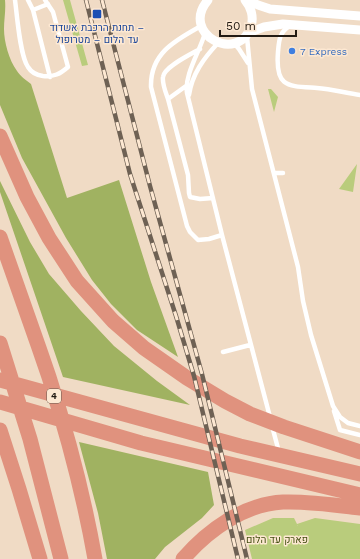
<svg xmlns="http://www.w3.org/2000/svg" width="360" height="559" font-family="'Work Sans',Heebo,sans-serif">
<rect width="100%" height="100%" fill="#f0dbc5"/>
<path fill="#b9cc7c" d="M63,0H70L88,65L82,66Z
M268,89H271L278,97L274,112Z
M357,164L353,192L339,189Z
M273,518H294L298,526L297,524L315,518L360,524V559H252L245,530Z"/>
<path fill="#a0b261" d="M0,0H5C6,10 4,19 4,29C4,42 9,60 17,71C20,76 26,80 31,84L67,198L119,180L151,282L178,357L137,330L111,304L92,280L66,238L22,158L0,105Z
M0,181L30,242L49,274L81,311L114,346L157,381L190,405L63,377L0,192Z
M79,442L208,472L214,505L202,518L165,547L155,559H107L98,513Z"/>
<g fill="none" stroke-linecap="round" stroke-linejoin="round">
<path stroke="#fff" stroke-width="4.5" d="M15,0C17,15 20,56 28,67C31,72 36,75 43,76C54,77 60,74 68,67L53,12L45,0
M28,0L33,10L50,77
M33,10L48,4
M201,26C176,40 150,53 151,87L187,226L190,232L198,240L209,239L222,235
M290,26C279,32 279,41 278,52C275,88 288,86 317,88C331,89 346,93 360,95
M205,33C200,51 184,75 187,93L222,235L270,417
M247,37L252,89L298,267L303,301L311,335L333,406L340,417L348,423L360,426
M234,43L239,49L248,63
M186,86L168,99L188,175L189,193L190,197L200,199L213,198
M189,95C192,74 204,58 218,43
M168,99C166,93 162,84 163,77C164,67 191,54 200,49
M274,173H283
M223,352L250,345
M334,411L340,430L360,435
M272,426L279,452"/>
<path stroke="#fff" stroke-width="9" d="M208,0C179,34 239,65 251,26C254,17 251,7 245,0
M247,0L258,5L270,9L360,16
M248,33L264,27L283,24L360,30"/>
<path stroke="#e0927e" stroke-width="15" d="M0,136L27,197L49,238L77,281L113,321L144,348L187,378L225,401L250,414L284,427L360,452
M0,237C16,283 33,330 49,377C68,436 84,497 95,559
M0,343L30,439L61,559
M0,380L240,446L360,474
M0,402L141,443L360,495
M0,430L19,489L40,559
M183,559C208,530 244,504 283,502C308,501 335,505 360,508"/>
<defs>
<path id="rail" d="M86,0L130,174L176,316L194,376L238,559
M102,0L150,186L202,374L247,559"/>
</defs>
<use href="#rail" stroke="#6e6154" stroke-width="4.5"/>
<use href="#rail" stroke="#fde8d2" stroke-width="3" stroke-dasharray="9" stroke-linecap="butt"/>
</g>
<rect fill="#1a4fb4" stroke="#fde8d2" stroke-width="1.5" x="92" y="9" width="10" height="10" rx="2"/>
<circle fill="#3f7fe0" stroke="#fde8d2" stroke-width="1.5" cx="292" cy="51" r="4"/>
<g text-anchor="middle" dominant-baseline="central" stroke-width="3" stroke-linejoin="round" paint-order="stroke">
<rect fill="#fde8d2" stroke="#64584c" stroke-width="1" x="47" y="389" width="14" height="14" rx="3"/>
<g font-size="9" font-weight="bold" fill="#231b13">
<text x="54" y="396">4</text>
</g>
<g font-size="10" fill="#164399" stroke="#fde8d2">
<text x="97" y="27">תחנת הרכבת אשדוד –<tspan x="97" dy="12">עד הלום – מטרופול</tspan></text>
</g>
<g font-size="10" fill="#366cbe" stroke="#fde8d2" text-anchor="start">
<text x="300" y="51">7 Express</text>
</g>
<g font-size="10" fill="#434e12" stroke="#fde8d2">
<text x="277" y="539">פארק עד הלום</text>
</g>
</g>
<path d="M220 30v6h76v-6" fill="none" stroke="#231b13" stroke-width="2"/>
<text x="226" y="30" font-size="12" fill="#231b13" stroke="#fde8d2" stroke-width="3" paint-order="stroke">50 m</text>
</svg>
